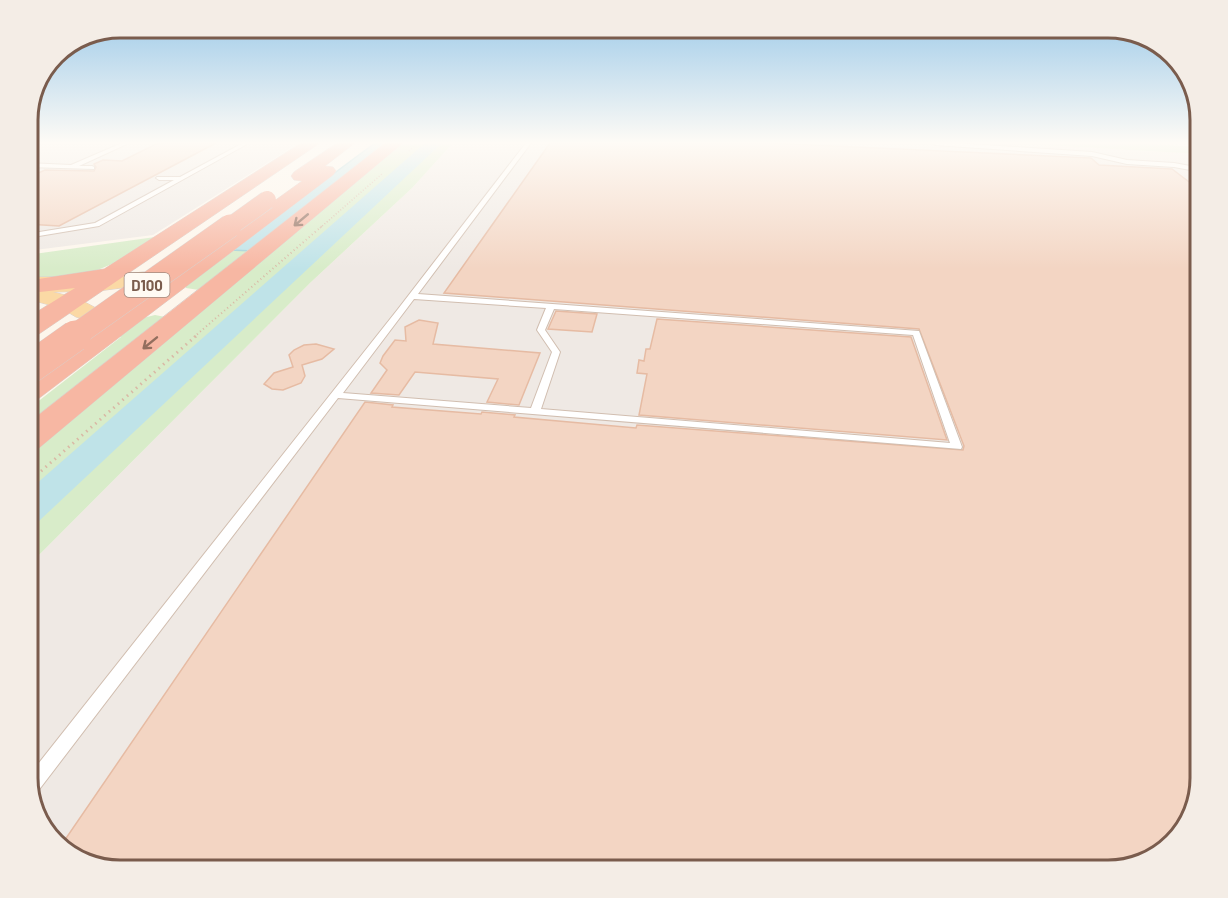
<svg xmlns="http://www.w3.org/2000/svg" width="1228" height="898" font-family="Barlow,sans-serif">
<rect width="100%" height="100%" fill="#fdf6ec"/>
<path fill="#efe9e4" d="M27,143H299L153,235L27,251Z
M453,143H1005L1201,154V779L1182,834L1150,861L1108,871H119L64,852L37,820L27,784V567L310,283L412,188Z"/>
<path fill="#d8ecc9" d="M403,143H453L412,188L310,283L27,567V454Z
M1005,143H1130L1201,147V154Z
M155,237L112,264L88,274L27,280V255Z
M231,250L254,251L199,290L186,288V285Z
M155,315L165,317L27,434V410L121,337L119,336L143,318Z"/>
<path fill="#bfe3e8" stroke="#a5d3da" stroke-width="1.5" d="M375,143H388L254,251L231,250Z"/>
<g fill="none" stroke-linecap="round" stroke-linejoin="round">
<path fill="#bfe3e8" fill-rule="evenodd" d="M425,143H442L39,521L27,525V492Z"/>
</g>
<path fill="#f3d5c3" stroke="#e6bba3" stroke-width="1.5" d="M167,143H216L59,226L27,224V178L45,170L94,171L96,167L94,164L103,160L122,161L156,144Z
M550,143H769L1091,158L1099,165L1172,169L1201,191V779L1182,834L1150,861L1108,871H119L64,852L60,847L365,402L393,405L392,407L481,414L482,412L515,415L514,417L636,428L637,425L963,450L964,446L919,329L444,293Z
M556,311L597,314L592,332L548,329Z
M657,319L911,337L947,440L639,415L647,374L637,373L639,360L644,361L646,349H650Z
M419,320L438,323L433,344L540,353L519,405L487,402L498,379L415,372L399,395L371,393L387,370L380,363L383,356L395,340L406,341L405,327Z
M316,344L334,349L322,359L302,365L305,376L301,383L283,390L272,389L264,384L274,373L293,367L289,355L294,350L304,345Z"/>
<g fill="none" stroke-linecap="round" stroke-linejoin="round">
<defs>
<path id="lane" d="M122,143H129L79,166H92L94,167V169L27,167V163L71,165Z
M243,143H249L99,226L27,238V234L95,223L174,180H159L156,178L157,177H180Z
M526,143H531L418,294L919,331L962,447L961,449L338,398L35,795L31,797L27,778L398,309ZM414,299L546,308L537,330L552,352L531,408L343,393ZM554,309L913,335L950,443L541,409L560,352L545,330Z
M932,143H954L1092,152L1127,160L1174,163L1201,168V172L1174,167L1127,164L1092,156L935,145Z"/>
<path id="primary" d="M144,272L170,277L181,287L178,292L170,294L144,285L98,291L53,292L77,298L96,308L129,305L138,307L141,312L138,317L96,322L76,317L61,308L27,299V277H98Z"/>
<path id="highway" d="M301,143H320L36,336L27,338V318L75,288L40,292L32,290L28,285L32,280L104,269Z
M337,143H355L325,166L333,167L336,171L333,175L38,399L27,402V379L302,181L294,180L291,176L294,172Z
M385,143H403L39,448L27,451V424Z"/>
</defs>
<use href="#lane" stroke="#d1beb0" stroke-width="2"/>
<use href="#primary" stroke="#dad1cd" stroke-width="1"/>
<use href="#highway" stroke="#dad1cd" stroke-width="1"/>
<path stroke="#d9b8a5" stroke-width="1.5" stroke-dasharray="1 2" stroke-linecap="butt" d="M409,151L418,143
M320,228L383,173"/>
<path stroke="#d9b8a5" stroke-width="2" stroke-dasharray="1 3" stroke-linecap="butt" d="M194,337L322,226"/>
<path stroke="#d9b8a5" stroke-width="3" stroke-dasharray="1.5 4.5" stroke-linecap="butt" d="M27,465L36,458
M32,479L196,336"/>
<path stroke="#d9b8a5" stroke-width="4" stroke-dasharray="1.5 5" stroke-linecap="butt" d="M27,483L34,477"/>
<use href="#lane" fill="#fff" fill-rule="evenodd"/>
<use href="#primary" fill="#fbd9a5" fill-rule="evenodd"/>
<use href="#highway" fill="#f7b7a3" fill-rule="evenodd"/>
<defs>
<path id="highway-bridge-far2" d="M228,228L267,200"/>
<path id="highway-bridge-far1" d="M73,337L230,226"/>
<path id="highway-bridge" d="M27,370L75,336"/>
</defs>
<use href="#highway-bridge-far2" stroke="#dad1cd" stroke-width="19" stroke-linecap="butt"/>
<use href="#highway-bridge-far1" stroke="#dad1cd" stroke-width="24" stroke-linecap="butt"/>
<use href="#highway-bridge" stroke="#dad1cd" stroke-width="32" stroke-linecap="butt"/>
<use href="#highway-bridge-far2" stroke="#f7b7a3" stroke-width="18"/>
<use href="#highway-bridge-far1" stroke="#f7b7a3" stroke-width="23"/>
<use href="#highway-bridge" stroke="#f7b7a3" stroke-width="31"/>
</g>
<defs><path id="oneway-shaft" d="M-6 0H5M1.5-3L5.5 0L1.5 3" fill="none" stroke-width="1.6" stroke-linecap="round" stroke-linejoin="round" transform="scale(1.5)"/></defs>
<g stroke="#936e5e">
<use href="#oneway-shaft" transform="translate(301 220) rotate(140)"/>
<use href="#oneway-shaft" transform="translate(150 343) rotate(141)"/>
</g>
<linearGradient id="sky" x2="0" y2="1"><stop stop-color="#97c7e8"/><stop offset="0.53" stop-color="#fefbf6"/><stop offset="1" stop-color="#fefbf6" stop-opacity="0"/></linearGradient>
<rect width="1228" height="269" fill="url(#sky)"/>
<g text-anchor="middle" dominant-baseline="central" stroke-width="6" stroke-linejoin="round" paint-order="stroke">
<rect fill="#fffaf3" stroke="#a28b7f" stroke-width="1.5" x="124.5" y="273" width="45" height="24" rx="4.5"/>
<g font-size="15" font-weight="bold" fill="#7a5c4d">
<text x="147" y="285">D100</text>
</g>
</g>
<path d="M0 0H1228V898H0ZM120 38H1108A82 82 0 0 1 1190 120V778A82 82 0 0 1 1108 860H120A82 82 0 0 1 38 778V120A82 82 0 0 1 120 38Z" fill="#f4ede6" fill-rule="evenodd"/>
<path fill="none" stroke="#7a5c4d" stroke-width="3" d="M120 38H1108A82 82 0 0 1 1190 120V778A82 82 0 0 1 1108 860H120A82 82 0 0 1 38 778V120A82 82 0 0 1 120 38Z"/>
</svg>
